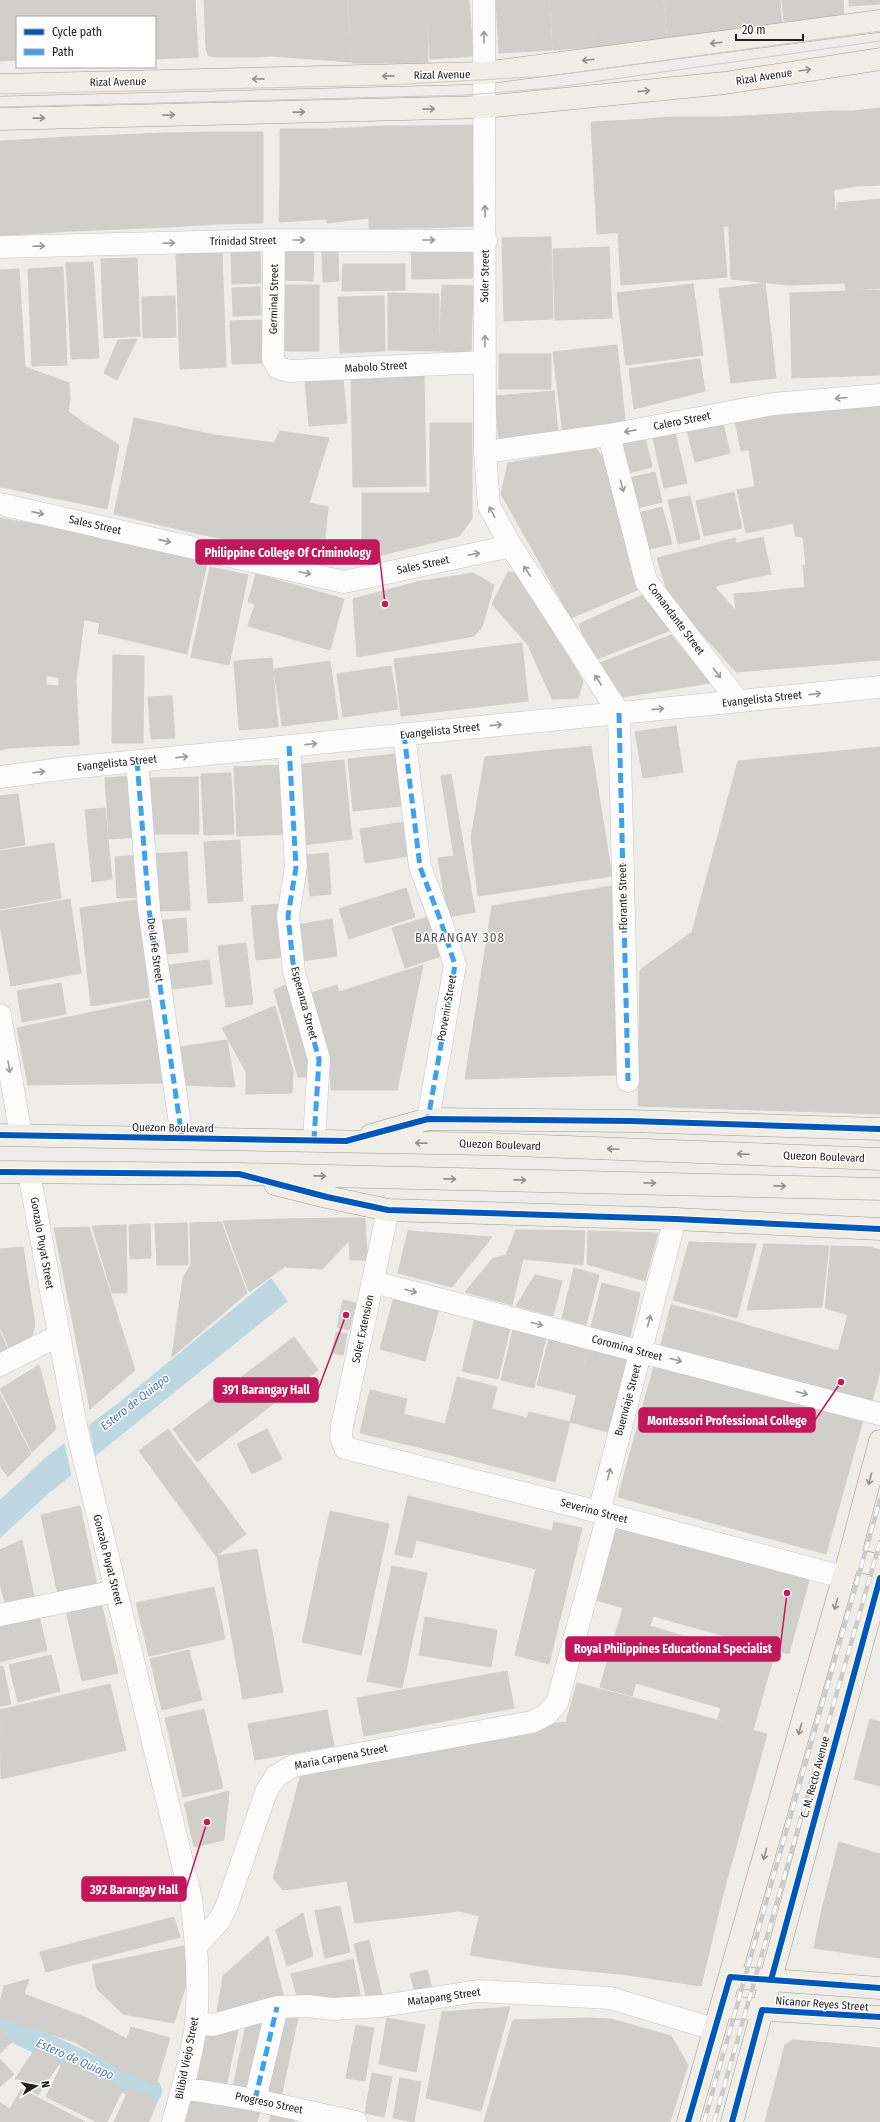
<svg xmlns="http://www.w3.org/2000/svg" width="880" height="2122" font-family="'Fira Sans Condensed',sans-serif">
<rect width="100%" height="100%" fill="#eeedea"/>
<path fill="#bfd7e0" d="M271,1278L288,1301L48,1494L0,1538V1500L46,1457L121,1401Z"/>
<path fill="#eeedea" d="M88,1423L96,1459L72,1478L64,1441Z"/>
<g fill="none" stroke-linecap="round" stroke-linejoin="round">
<path stroke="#bfd7e0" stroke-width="24" d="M0,2024L96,2069L150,2091"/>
</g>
<path fill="#d1cfcc" stroke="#d1cfcb" d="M0,0H84L86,17H17V60L0,61Z
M84,0H124V17H86Z
M124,0H195L198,57L155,59V17H124Z
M204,0H252L255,57H213L208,55L206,49Z
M252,0H268L271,56L255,57Z
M268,0H347L351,62L271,56Z
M348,0H426L428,63H352Z
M426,0H469L473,56L430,59Z
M496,0H549L552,50L499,53Z
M550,0H590L593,47L553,50Z
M590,0H617L620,45L594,48Z
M617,0H630L634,45H620Z
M630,0H663L667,42L634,45Z
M664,0H780L782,30L668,41Z
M782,0H843L844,17L784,21Z
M849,0H880V4L849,6Z
M880,108V185L856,186L853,111Z
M830,111H853L856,186L834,190Z
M830,111L835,212L785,218L781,114Z
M781,114L788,285L731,279L724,117Z
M672,117H692L695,228L675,229Z
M672,117L675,229L661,230L658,118Z
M692,117H724L728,226L695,228Z
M658,118L661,230L638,231L632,120Z
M632,120L638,231L597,234L591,122Z
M475,125L478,226L426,228L424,126Z
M381,126H402L404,228L383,229Z
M381,126L383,229H369L367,127Z
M402,126H424L426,228H404Z
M367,127L368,182L348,183L347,128Z
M347,128L348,183L325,184V129Z
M280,129H307V184H280Z
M307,129H325V184H307Z
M214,132H263V223L216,224Z
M214,132L216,224L169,227L166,133Z
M166,133L169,227L72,231L68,137Z
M68,137L72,231L23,234L19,140Z
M19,140L23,234L0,236V141Z
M368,182L369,218L327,223L325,184Z
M280,184H325L327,219L279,222Z
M880,199V288L846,291L845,283L788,285L785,218L837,211V203Z
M723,226L727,277L621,285L618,233Z
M551,237L553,319L504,321L502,238Z
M472,246L473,278L412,279L411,248Z
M609,247L612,318L555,320L553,249Z
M222,250L226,367L180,369L176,252Z
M260,250L261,283L232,284L231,251Z
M282,251H314L313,281L282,280Z
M338,251L339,281L323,282L322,252Z
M137,258L140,336L104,338L101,259Z
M93,262L99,358L71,359L66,263Z
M343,264H405V290L342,291Z
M63,267L67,365L32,366L28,269Z
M19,269L25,367L69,383L70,400L0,382V270Z
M765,283L776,378L731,383L719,289Z
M693,284L703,355L626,365L617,293Z
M285,285H319V351H285Z
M442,285L473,286L471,352L439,351Z
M260,287L261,315L233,316L232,288Z
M880,290V375L792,378L790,293Z
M388,293L439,294V351L388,350Z
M175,296L176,337L143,338L142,297Z
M384,296L385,351L340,353L338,297Z
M262,320L264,363L232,364L230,321Z
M137,339L117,380L104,373L118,340Z
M617,345L626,428L563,435L553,352Z
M499,354H551V389H499Z
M700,359L705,391L634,409L629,369Z
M424,372L426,486L353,487L351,374Z
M343,377L347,423L309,426L305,380Z
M0,382L30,389L12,489L0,487Z
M30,389L70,400L53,498L12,489Z
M554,391L558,435L499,440L495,396Z
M880,403V445L860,446L857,404Z
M857,404L863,492L791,496L786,408Z
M786,408L788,444L741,451L734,416Z
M68,411L82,422L70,501L53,498Z
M134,418L215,435L195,533L114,514Z
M722,419L730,453L695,462L686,427Z
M82,422L119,445L107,509L70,501Z
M430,423H472V519L459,536L362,560V493H430Z
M674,428L687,483L664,488L652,434Z
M280,431L329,438L309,503L328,507L323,560L195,533L215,435L274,443Z
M645,438L652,467L628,473L621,444Z
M788,444L790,480L755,487L749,450Z
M880,445V491L863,492L860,446Z
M595,447L607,463L642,588L571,618L501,494L508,463Z
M655,472L662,502L637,508L629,478Z
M790,480L794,523L746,533L737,490Z
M880,491V548L795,536L791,496Z
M734,492L742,528L704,536L696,501Z
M690,496L700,539L678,544L668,500Z
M662,507L672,544L649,549L638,513Z
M0,518L44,526L38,560L0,553Z
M44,526L88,535L72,618L29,612Z
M88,535L102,540L86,620L72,618Z
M763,537L771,574L746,579L737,543Z
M803,537L834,542L836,562L806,565Z
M735,538L746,579L695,591L685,551Z
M102,540L116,542L100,623L86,620Z
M116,542L154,550L132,641L98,633Z
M834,542L880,548V660L844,663Z
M154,550L207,563L187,654L132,641Z
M685,551L695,591L669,597L657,558Z
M0,553L38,560L29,612L0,608Z
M836,562L844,663L736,672L669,597L714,586L736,611L737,623L814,616L812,587L805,588L803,565Z
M210,567L248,575L229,665L191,657Z
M508,572L521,573L556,632L583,682L578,698L552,699L528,645L492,604Z
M473,573L494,585L482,627L474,636L357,657L353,599L417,582Z
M256,574L344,599L330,650L248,626L255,604L248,602Z
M812,587L814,616L791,618L788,589Z
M788,589L791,618L763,620L761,592Z
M761,592L763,620L737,623L734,594Z
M647,593L671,630L592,661L579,624Z
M0,608L84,620L76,680L37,674L43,627L0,621Z
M0,621L43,627L41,645L0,640Z
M671,635L710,683L616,698L595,665Z
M0,640L41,645L38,665L0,658Z
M522,643L528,701L401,716L394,659Z
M113,655L144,656L143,743H112Z
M0,658L38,665L37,674L46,676V690L0,684Z
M272,658L278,727L239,730L234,661Z
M330,661L338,719L282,726L274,669Z
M391,666L398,709L343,717L337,674Z
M59,677L76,680L79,745L47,746L46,685L59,686Z
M0,684L11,685L9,748L0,750Z
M11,685L46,690L47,746L9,748Z
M172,696L175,738L151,739L148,697Z
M676,726L683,772L643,778L635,732Z
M591,746L612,876L478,896L471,837L485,757Z
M880,747V1114L638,1106L640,970L692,932L738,761Z
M397,754L401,806L353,811L348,759Z
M344,760L352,839L302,845L294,765Z
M285,765L288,834L237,836L234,767Z
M231,773L234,834L204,835L201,774Z
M451,774L475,912L448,917L438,858L454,856L441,776Z
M135,776L139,837L109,839L105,778Z
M198,777L199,834H150L149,778Z
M18,794L25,845L0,849V796Z
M105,808L112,879L92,882L85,810Z
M404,822L409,856L365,863L360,829Z
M240,840L243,901L208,903L204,842Z
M54,843L61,898L0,909V851Z
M187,852L190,910L152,911L149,854Z
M328,853L331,894L310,896L306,855Z
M139,855L142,897L117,898L115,857Z
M612,886L616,1075L465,1079L492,906Z
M406,888L415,917L349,939L339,909Z
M70,899L81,973L11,986L0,924V911Z
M137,900L149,997L91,1006L80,908Z
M280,904L285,957L256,960L251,906Z
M431,916L444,955L405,968L392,928Z
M186,918L188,952L159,955L156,921Z
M332,919L337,956L301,961L296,925Z
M246,943L253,1004L226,1007L218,946Z
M209,960L212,984L165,990L162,966Z
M423,965L397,1090H331L329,1054L308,994L337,985L339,992Z
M61,983L66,1014L22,1022L17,991Z
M290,983L309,1034L312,1077H298L274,990Z
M154,999L166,1083L28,1085L17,1028Z
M275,1006L293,1071L292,1093L246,1094V1072L222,1028Z
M227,1040L235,1087L180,1085V1047Z
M348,1218L349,1241L322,1269L286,1267L283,1219Z
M348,1218H365L367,1260H350Z
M283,1219L286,1266L249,1292L223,1221Z
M221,1222L247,1293L172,1357L183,1278L191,1264L190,1223Z
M187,1223L188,1265H157L155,1224Z
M150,1224L151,1258L130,1259L129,1225Z
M126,1225L127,1293H112L92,1226Z
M89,1227L135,1370L90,1409L54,1228Z
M516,1230H530L512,1305L465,1292L492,1259L506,1255Z
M530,1230L585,1231L583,1265L524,1259Z
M408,1231L492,1237L452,1287L398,1273Z
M588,1231L658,1233L645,1281L587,1264Z
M689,1242L756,1244L737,1318L673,1300Z
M764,1244L829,1246L822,1307L747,1310Z
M831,1246L871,1247L880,1250V1324L825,1308Z
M23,1247L35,1325L31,1339L9,1348L0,1327V1249Z
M574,1268L599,1275L586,1325L562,1318Z
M535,1275L562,1281L553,1316L516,1306Z
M602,1283L640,1293L630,1337L591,1327Z
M395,1293L440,1305L425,1361L380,1349Z
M343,1300L356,1303L349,1330L337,1327Z
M671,1305L704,1313L692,1356L660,1348Z
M704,1313L722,1318L711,1362L692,1356Z
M476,1314L511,1324L498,1379L462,1371Z
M848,1315L880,1324V1372L871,1405L827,1392Z
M722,1318L737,1322L726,1365L711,1362Z
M737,1322L753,1327L742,1370L726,1365Z
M514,1325L547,1334L534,1388L501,1380Z
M753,1327L838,1351L827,1392L742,1370Z
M0,1332L8,1350L0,1355Z
M336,1332L347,1334L343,1355L332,1353Z
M550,1335L588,1345L576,1395L537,1385Z
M294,1337L318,1370L197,1462L173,1429Z
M589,1346L627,1356L618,1394L579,1385Z
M655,1362L863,1420L826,1554L618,1497Z
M39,1365L56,1429L32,1452L0,1389Z
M457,1377L497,1387L478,1462L438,1452Z
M579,1385L618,1394L608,1432L570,1422Z
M370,1390L407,1399L397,1442L360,1433Z
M0,1394L31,1454L8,1477L0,1466Z
M492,1409L527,1418L514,1471L478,1462Z
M529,1412L570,1422L555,1482L514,1471Z
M403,1414L424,1419L418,1447L397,1442Z
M424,1419L445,1424L438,1452L418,1447Z
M168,1429L246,1534L216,1556L139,1451Z
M267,1429L282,1459L252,1474L237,1444Z
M408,1496L552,1531L554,1522L582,1528L549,1664L515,1655L536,1569L416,1540L412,1558L395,1554Z
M80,1506L97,1585L58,1594L41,1515Z
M330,1511L389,1524L361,1655L302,1642Z
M611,1526L809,1580L789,1654L592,1599Z
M22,1540L34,1596L5,1602L0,1585V1550Z
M257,1549L283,1692L243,1699L217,1556Z
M392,1566L427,1573L402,1688L367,1681Z
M214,1587L225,1639L149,1656L136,1603Z
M100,1598L118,1673L82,1681L65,1606Z
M623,1608L653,1617L650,1626L737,1652L741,1641L775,1652L753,1730L718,1719L721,1708L636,1683L632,1696L600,1687Z
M38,1611L47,1650L0,1662V1621Z
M425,1617L497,1630L491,1667L419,1655Z
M189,1650L202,1700L162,1710L150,1659Z
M51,1655L60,1691L18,1702L9,1665Z
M3,1666L11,1704L0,1706V1667Z
M507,1671L514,1708L364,1736L357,1698Z
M577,1683L695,1714L651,1874L723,1894L701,1986L621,1974L546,1967L470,1955L524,1727L566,1722Z
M110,1684L126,1750L1,1779L0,1710Z
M204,1709L223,1788L183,1797L165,1718Z
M327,1710L334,1746L255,1760L248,1724Z
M695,1714L767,1734L723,1894L651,1874Z
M870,1719L880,1722V1786L854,1779Z
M524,1727L480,1916L459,1911L355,1923L347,1881L283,1890L273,1878L301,1774Z
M229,1791L224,1840L194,1847L184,1803Z
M839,1842L880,1854V1922L822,1909Z
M340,1906L350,1952L325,1958L315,1911Z
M822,1909L880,1922V1958L814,1948Z
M303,1913L313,1956L287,1966L276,1930Z
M174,1917L180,1937L46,1972L40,1952Z
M268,1936L284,1998L217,2012L223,1976Z
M369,1940L383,2000L368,2004L354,1944Z
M184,1946L188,1979L174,2023L123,2014L97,1989L92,1965Z
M353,1959L361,2000L297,1996L291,1974Z
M427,1970L432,1988L415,1992L410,1974Z
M29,1979L24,1994L87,2018L127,2039L131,2027L170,2038L156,2085L120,2070L75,2042L0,2018V2003L4,1986Z
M510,2007L481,2111L426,2098L442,2012Z
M299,2013L281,2097L233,2088L246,2023Z
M387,2018L425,2025L416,2072L379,2064Z
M590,2018L611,2019L671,2036L688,2065L670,2122H484L513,2020Z
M239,2025L226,2087L196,2082L208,2032Z
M356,2025L374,2028L365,2081L346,2078Z
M0,2029L12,2042L0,2053Z
M793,2040L842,2044L825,2122H765L785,2045Z
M842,2044L880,2048V2115L829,2101Z
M37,2046L61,2061L38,2095L15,2079Z
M0,2059L14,2074L0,2087Z
M64,2060L123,2089L107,2122H97L46,2097Z
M372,2073L392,2077L384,2117L365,2113Z
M400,2078L421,2082L414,2122L393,2118Z
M129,2088L158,2100L149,2121L120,2109Z
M21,2089L85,2122H0V2103L10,2109Z
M192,2097L260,2112L257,2122H184Z
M829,2101L880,2115V2122H825Z
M120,2109L149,2121V2122H114Z
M271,2115L294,2120V2122H269Z"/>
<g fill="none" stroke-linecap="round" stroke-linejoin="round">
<defs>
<path id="minor" d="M484,0L485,452L489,506L511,546L619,713
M274,240L273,359L278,368L290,371L485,362
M0,247L274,240L486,241
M609,435L646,581L738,701
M485,452L609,435L773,404L880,395
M0,504L344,582L511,546
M619,713L628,1081
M404,734L420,867L440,919L455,965L428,1119
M289,746L296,867L288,916L294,972L319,1059L314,1140
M137,761L149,909L182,1138
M0,777L68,768L880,687
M0,1015L21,1135
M29,1173L76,1426L191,1898C196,1939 200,1982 196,2023C192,2056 182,2090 173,2122
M388,1210L342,1426L341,1437L345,1448L599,1512L843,1577
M373,1282L880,1414
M0,1365L58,1336
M599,1512L675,1219
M0,1615L116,1591
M197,1945L219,1921L227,1905L266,1792L276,1776L293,1766L532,1722L546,1715L557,1703L608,1515
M196,2023L213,2025L277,2007L307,2006L334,2009L382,2006L478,1991L610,1998L714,2029
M183,2088L255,2100L356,2122
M255,2100L277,2007"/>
<path id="major" d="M0,85L484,73L880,21
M0,119L484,107L725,83L880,59
M0,1135L488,1144L880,1159
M371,1135L428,1119L630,1121L880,1129
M0,1172L239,1174L880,1189
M275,1184L327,1197L388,1210L675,1219L880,1229
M849,1558L880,1566
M730,1977L880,1988
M721,2007L880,2017
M688,2122L849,1558L880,1441
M732,2122L880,1578"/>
</defs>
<use href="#minor" stroke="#c5c5c4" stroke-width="23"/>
<use href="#major" stroke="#a39c88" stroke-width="23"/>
<use href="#minor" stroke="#fcfcfc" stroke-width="22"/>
<use href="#major" stroke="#f1ede7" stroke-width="22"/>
<path stroke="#cbcbcb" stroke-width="1" d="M0,94L388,85L550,76L880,31
M0,107L468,95L551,88L880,41"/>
<defs>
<path id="rail" d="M704,2122L880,1500
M714,2122L880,1542"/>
</defs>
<use href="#rail" stroke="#cbcbcb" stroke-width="4.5"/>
<use href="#rail" stroke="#fff" stroke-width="3" stroke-dasharray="9" stroke-linecap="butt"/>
<path stroke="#3da2ea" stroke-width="5" stroke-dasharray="10 5" stroke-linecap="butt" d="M619,713L628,1081
M404,734L420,867L440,919L455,965L428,1119
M289,746L296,867L288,916L294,972L319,1059L314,1140
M137,761L149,909L182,1138
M255,2100L277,2007"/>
<defs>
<path id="cycleway" d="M0,1135L346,1141L428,1119L630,1121L880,1129
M0,1172L239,1174L327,1197L388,1210L675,1219L880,1229
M771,1980L880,1578
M688,2122L730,1977L880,1988
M732,2122L762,2010L880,2017"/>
</defs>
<use href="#cycleway" stroke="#fff" stroke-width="8"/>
<use href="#cycleway" stroke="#0057b8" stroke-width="6"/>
</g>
<defs><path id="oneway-shaft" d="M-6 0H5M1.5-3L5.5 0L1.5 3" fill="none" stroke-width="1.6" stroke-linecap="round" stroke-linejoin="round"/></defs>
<g stroke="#999">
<use href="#oneway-shaft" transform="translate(484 37) rotate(-90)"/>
<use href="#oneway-shaft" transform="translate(485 211) rotate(-91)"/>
<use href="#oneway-shaft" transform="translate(299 240)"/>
<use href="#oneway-shaft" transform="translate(429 240)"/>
<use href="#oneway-shaft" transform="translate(169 243) rotate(-2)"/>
<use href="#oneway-shaft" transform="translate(39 246) rotate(-2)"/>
<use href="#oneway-shaft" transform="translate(485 341) rotate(-89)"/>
<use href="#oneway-shaft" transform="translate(841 398) rotate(175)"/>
<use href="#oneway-shaft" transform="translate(630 431) rotate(169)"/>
<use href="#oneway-shaft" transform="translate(622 486) rotate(75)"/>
<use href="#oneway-shaft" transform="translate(492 512) rotate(-118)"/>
<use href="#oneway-shaft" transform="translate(38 513) rotate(13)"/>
<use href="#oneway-shaft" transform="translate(165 541) rotate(13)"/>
<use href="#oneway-shaft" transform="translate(474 554) rotate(-12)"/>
<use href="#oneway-shaft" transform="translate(527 571) rotate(-123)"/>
<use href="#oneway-shaft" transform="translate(305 573) rotate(12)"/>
<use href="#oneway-shaft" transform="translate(717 673) rotate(53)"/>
<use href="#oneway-shaft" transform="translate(598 680) rotate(-123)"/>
<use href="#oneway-shaft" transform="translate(815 694) rotate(-6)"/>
<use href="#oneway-shaft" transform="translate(658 709) rotate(-6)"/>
<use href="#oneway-shaft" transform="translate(496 725) rotate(-6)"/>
<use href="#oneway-shaft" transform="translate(311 744) rotate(-6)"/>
<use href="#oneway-shaft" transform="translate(182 757) rotate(-6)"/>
<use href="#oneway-shaft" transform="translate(39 772) rotate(-7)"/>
<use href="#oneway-shaft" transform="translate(9 1067) rotate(80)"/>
<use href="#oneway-shaft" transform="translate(411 1291) rotate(15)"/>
<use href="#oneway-shaft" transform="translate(649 1321) rotate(-75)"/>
<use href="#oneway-shaft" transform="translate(537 1324) rotate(15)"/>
<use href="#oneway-shaft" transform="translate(676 1360) rotate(15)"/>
<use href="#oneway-shaft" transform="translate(802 1393) rotate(15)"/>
<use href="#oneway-shaft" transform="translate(609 1474) rotate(-75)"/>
</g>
<g stroke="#93918d">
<use href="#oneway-shaft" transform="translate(716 43) rotate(173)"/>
<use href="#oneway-shaft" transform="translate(588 60) rotate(173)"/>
<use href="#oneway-shaft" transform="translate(805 70) rotate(-9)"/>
<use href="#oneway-shaft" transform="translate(388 76) rotate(179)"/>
<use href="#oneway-shaft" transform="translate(258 79) rotate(179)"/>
<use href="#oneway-shaft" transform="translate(644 91) rotate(-6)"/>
<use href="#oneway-shaft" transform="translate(429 109) rotate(-1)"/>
<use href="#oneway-shaft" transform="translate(299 112) rotate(-1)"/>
<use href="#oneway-shaft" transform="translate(169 115) rotate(-1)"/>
<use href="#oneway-shaft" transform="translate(39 118) rotate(-1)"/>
<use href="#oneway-shaft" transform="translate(421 1143) rotate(-179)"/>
<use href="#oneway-shaft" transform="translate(613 1149) rotate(-178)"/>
<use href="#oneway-shaft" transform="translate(743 1154) rotate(-178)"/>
<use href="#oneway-shaft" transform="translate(320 1176) rotate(1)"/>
<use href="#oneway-shaft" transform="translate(450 1179) rotate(1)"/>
<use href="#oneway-shaft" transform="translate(520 1180) rotate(1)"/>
<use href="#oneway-shaft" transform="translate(650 1183) rotate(1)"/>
<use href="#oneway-shaft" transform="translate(780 1186) rotate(1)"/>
<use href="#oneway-shaft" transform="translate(870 1479) rotate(105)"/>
<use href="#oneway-shaft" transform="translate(836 1604) rotate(106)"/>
<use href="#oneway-shaft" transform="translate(800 1729) rotate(106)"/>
<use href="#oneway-shaft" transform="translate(765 1854) rotate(106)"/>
</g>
<g text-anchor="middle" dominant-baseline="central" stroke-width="3" stroke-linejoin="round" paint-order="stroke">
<g font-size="11" fill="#202020" stroke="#fff">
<text transform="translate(442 75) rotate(-1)">Rizal Avenue</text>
<text transform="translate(764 77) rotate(-9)">Rizal Avenue</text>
<text transform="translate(118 82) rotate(-1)">Rizal Avenue</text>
<text transform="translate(243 241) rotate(-1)">Trinidad Street</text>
<text transform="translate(485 276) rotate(-89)">Soler Street</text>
<text transform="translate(274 299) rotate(-89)">Germinal Street</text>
<text transform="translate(376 367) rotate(-3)">Mabolo Street</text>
<text transform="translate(682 421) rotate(-11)">Calero Street</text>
<text transform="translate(95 525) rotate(13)">Sales Street</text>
<text transform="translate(423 565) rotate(-12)">Sales Street</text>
<text transform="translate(676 619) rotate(53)">Comandante Street</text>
<text transform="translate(762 699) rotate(-6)">Evangelista Street</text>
<text transform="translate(440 731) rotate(-6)">Evangelista Street</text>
<text transform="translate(117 763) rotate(-6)">Evangelista Street</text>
<text transform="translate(623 897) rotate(-91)">Florante Street</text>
<text transform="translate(155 950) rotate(82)">De la Fe Street</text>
<text transform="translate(304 1003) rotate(75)">Esperanza Street</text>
<text transform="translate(447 1008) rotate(-80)">Porvenir Street</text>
<text transform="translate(173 1128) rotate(1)">Quezon Boulevard</text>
<text transform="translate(500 1145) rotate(2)">Quezon Boulevard</text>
<text transform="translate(824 1157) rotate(2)">Quezon Boulevard</text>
<text transform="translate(42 1243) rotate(80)">Gonzalo Puyat Street</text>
<text transform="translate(363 1329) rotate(-78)">Soler Extension</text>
<text transform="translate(627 1348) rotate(15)">Coromina Street</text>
<text transform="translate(628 1400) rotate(-75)">Buenviaje Street</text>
<text transform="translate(594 1511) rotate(15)">Severino Street</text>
<text transform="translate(108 1560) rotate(76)">Gonzalo Puyat Street</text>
<text transform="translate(341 1757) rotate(-11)">Maria Carpena Street</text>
<text transform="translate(815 1777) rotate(-75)">C. M. Recto Avenue</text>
<text transform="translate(444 1997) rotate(-8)">Matapang Street</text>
<text transform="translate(822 2004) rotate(4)">Nicanor Reyes Street</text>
<text transform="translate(187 2058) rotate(-79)">Bilibid Viejo Street</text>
<text transform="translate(269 2103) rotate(12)">Progreso Street</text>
</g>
<g font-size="12" font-style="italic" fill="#5278ab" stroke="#fff">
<text transform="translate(135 1402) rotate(-38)">Estero de Quiapo</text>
<text transform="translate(75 2059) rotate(24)">Estero de Quiapo</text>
</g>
<g font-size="13" letter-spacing="1" fill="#535353" stroke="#fff">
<text x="460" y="937">BARANGAY 308</text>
</g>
</g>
<path fill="none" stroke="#c2185b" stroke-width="1.5" d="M385 604L379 552M346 1315L318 1390M841 1382L815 1420M787 1593L780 1649M207 1822L186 1889"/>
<g fill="#c2185b" stroke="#fff" stroke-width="1.5">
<circle cx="385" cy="604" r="4"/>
<circle cx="346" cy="1315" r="4"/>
<circle cx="841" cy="1382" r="4"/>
<circle cx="787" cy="1593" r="4"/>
<circle cx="207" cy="1822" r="4"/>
</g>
<g fill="#c2185b" stroke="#c2185b" stroke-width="1.5">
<rect x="196" y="540" width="183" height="24" rx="4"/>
<rect x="214" y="1378" width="104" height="24" rx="4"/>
<rect x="639" y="1408" width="176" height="24" rx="4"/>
<rect x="566" y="1637" width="214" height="24" rx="4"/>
<rect x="82" y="1877" width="104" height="24" rx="4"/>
</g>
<g font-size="12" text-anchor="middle" font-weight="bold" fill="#fff">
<text x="288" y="557">Philippine College Of Criminology</text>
<text x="266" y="1394">391 Barangay Hall</text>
<text x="727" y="1425">Montessori Professional College</text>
<text x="673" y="1653">Royal Philippines Educational Specialist</text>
<text x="134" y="1894">392 Barangay Hall</text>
</g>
<rect x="16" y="16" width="140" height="52" fill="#ffffff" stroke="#a6a6a6"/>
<rect x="24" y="29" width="20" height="6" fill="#0057b8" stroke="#a6a6a6"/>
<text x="52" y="36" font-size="12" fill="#202020">Cycle path</text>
<rect x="24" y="49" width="20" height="6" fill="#3da2ea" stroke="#a6a6a6"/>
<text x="52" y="56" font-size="12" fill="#202020">Path</text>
<g transform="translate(36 2086) rotate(80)" stroke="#ffffff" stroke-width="3" paint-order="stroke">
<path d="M0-3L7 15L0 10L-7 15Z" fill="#202020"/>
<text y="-6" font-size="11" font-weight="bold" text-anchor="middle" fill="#202020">N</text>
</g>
<path d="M736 34v6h67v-6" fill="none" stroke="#202020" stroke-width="2"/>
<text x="742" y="34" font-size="12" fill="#202020" stroke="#ffffff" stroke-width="3" paint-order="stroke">20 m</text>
</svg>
